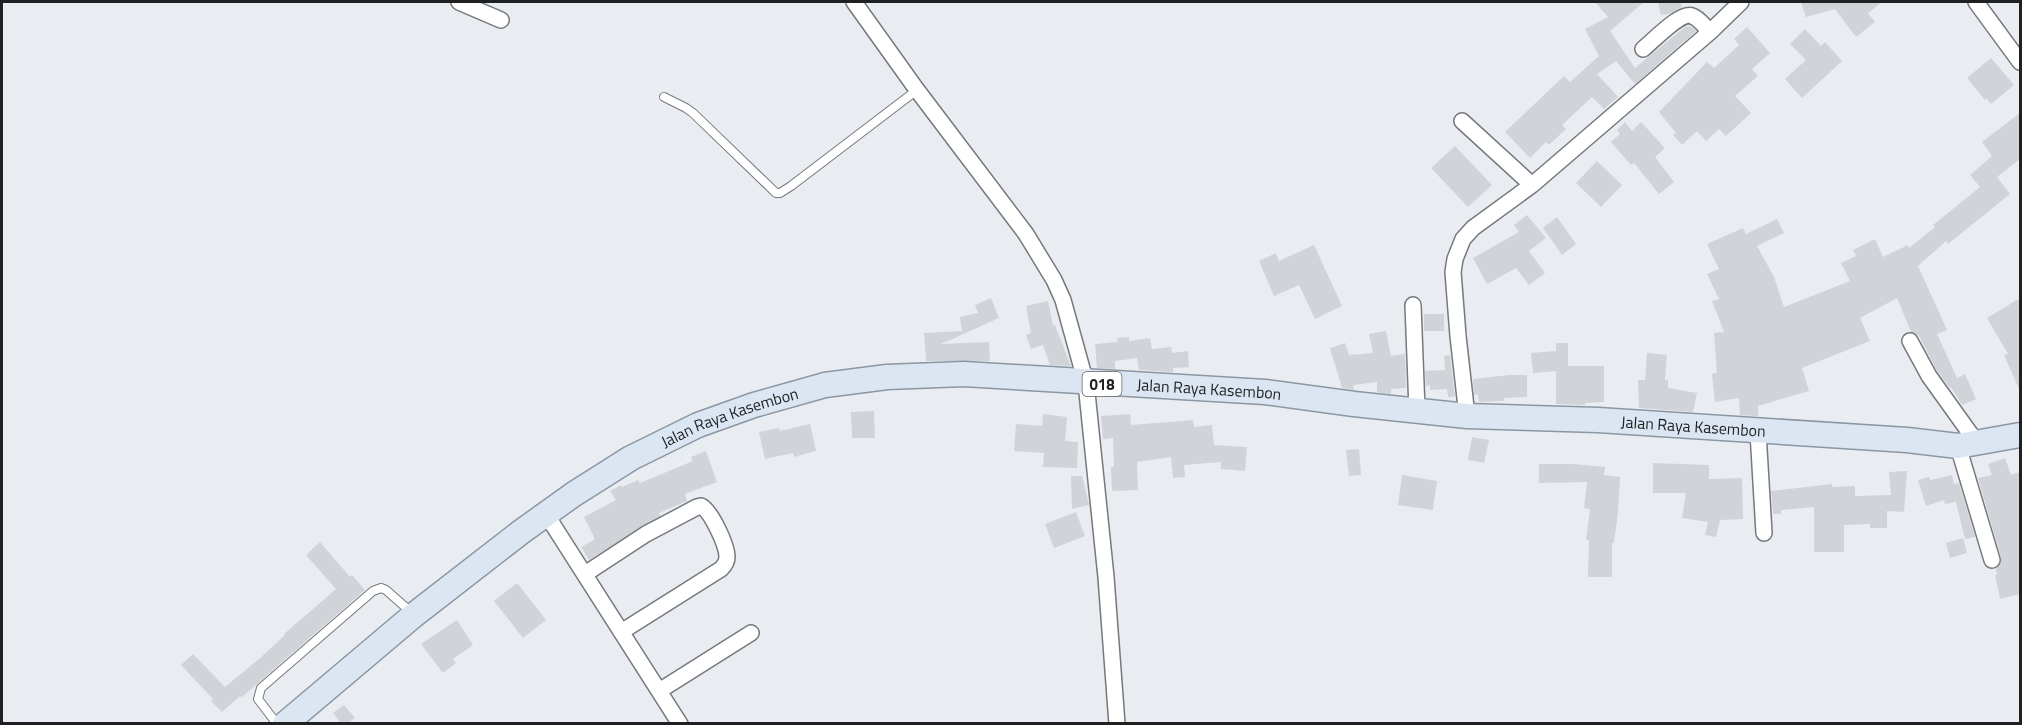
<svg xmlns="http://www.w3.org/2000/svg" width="2022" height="725" font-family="'Titillium Web',sans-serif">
<rect width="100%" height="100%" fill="#e9edf1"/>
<path fill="#d0d3d7" d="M1595,2H1644L1610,31L1635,68L1685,27L1690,26L1696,31L1635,84L1616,61L1597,74L1618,97L1604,109L1592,97L1562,125L1566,129L1549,145L1546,142L1530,158L1505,132L1564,76L1570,82L1599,56L1585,29L1608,17Z
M1658,2H1681L1682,7L1669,14L1661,15Z
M1801,2H1882L1868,13L1875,22L1856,37L1835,9L1806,17Z
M1747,27L1770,53L1752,69L1758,76L1735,96L1751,113L1726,136L1719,129L1706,141L1697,131L1682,145L1673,135L1676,133L1659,112L1707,62L1714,68L1739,45L1734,39Z
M1805,29L1821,46L1825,42L1842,61L1802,98L1785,79L1806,60L1790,44Z
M1991,58L2014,85L1991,104L1986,98L1985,100L1967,78Z
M2020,113V159L1997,177L2010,194L1948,244L1946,241L1918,266L1947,330L1937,334L1957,378L1965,374L1976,399L1962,405L1951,387L1950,388L1937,371L1919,336L1911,332L1897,298L1860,318L1870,341L1802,368L1809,391L1758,406V416L1740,415L1739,398L1715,402L1712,374L1717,373L1714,333L1724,332L1712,301L1719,299L1707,274L1719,269L1707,244L1743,228L1746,234L1777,219L1784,233L1757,246L1774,277L1784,307L1850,281L1841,263L1856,256L1853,250L1875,239L1883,257L1908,245L1909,248L1935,227L1933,225L1980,187L1970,175L1992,156L1982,142Z
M1625,122L1632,131L1641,122L1665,148L1655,157L1674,182L1659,194L1634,163L1631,165L1611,142L1620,134L1617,130Z
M1455,146L1492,185L1468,207L1431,168Z
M1597,161L1622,185L1601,207L1576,183Z
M1527,215L1546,238L1529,251L1545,273L1529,285L1516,268L1487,284L1473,258L1519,232L1514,225Z
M1557,217L1576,244L1562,255L1543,228Z
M1314,245L1342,306L1315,319L1299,285L1274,296L1259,261L1276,253L1279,261Z
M991,298L999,318L941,344L989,342L990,361H926L924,333L962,331L960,317L978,313L975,305Z
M2020,298V391L2004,355L2008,354L1987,318Z
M1048,301L1053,326L1055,325L1071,366L1050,365L1043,345L1031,349L1026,335L1031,333L1026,306Z
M1424,314H1444V331H1424Z
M1386,331L1391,356L1405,354L1406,388L1391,389V394L1377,392V382L1353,385L1354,390L1342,388L1330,348L1345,343L1349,355L1373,353L1369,334Z
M1129,337V341L1150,338L1152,349L1171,347L1172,353L1188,351L1189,367L1173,368V372L1139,370L1137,358L1115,361V369L1097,368L1095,344L1118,342L1117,338Z
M1556,343H1568V366H1604V402L1585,403V405L1556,404V371L1533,373L1531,353L1556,351Z
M1647,353L1667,355L1665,380H1668V388L1697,393L1693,412L1639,408L1638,380H1645Z
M1450,355L1455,397H1448L1447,389L1430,390V385L1426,386L1425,371L1445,370L1444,356Z
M1509,375H1527V397L1504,398V401L1479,402L1478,394L1474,395L1473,379Z
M874,411L875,438H852L851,412Z
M1043,414L1067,417L1065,441L1078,442L1077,468L1043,467L1044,453L1014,451L1016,424L1042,426Z
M1130,414L1131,425L1193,420L1194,427L1212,425L1214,445L1247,447L1245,471L1221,469V462L1184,465L1185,477L1173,478L1171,457L1137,462L1138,490L1112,491L1111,467H1114L1113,438L1103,439L1101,416Z
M810,424L816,451L794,457L793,453L765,459L759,432L779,428L780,431Z
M1472,437L1489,440L1484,463L1468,460Z
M1359,449L1361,475L1349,476L1346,450Z
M706,451L717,482L685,494L687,501L659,513L660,516L589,560L581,547L594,540V537L584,517L616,500L610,491L621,485L622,487L638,480L640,483L693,461L691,457Z
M2005,458L2011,475L2020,472V543L2019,544L2020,594L2000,599L1995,575L1997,574L1996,569L2001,563V557L1978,478L1992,475L1988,464Z
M1653,463L1709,465V479L1742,478L1743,519L1720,520L1716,537L1705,535L1708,522L1682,518L1686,493H1653Z
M1539,464H1574L1605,467L1604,475L1620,477L1618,512L1614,543H1612V577H1588L1589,540H1586L1590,509L1584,508L1587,482L1539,483Z
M1907,471L1904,512L1887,511V528H1870V524L1844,525V552H1814V507L1781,510V514H1773L1771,491L1832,484V487L1855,486V496L1891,495L1889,472Z
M1402,475L1437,481L1433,510L1398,505Z
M1952,475L1954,484L1959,483L1975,537L1965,539L1956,502L1945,504L1944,500L1926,506L1918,480L1929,477L1930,480Z
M1071,476H1082L1089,505L1072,509Z
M1076,512L1085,536L1054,548L1045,524Z
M1963,538L1967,553L1950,558L1946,543Z
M320,542L350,577L352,575L365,590L242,697L240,696L222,712L211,701L213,699L181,665L193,654L225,687L259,659L285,635L284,634L336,589L306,555Z
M517,583L546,620L523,638L494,601Z
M457,620L473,645L453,659L456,663L443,673L421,644Z
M344,705L355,718L348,723H341L333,713Z"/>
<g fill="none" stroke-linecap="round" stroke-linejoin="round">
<defs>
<path id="lane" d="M664,97L686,108L693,113L776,193H780L791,186L917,90
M277,724L258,699L261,688L373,591L381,588L386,590L411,612"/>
<path id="street" d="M459,2L501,20
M854,2L917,90L1026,234L1054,280L1063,300L1086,383L1106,577L1117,724
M1976,2L2020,62
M1643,49C1652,42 1681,11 1692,16C1699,18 1705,27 1710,32
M1462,121L1532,185
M1413,305L1417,410
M1910,341L1929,376L1977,443
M1467,416L1458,336L1453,272L1455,259L1463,239L1473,228L1532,185L1710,32L1741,2
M1758,432L1764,533
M1958,446L1992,560
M546,514L680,724
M585,574L646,534L697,507L701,506C711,511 727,545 727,557C727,562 724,566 721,569L621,632
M659,691L751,633"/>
<g id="primary">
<path id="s1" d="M285,724L414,615L521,532L574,494L631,458L698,425L754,405L825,385L887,377L964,374L1265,392L1354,404L1467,416L1598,420L1907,440L1958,446L2020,435"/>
</g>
</defs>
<use href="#lane" stroke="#75787c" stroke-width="10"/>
<use href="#street" stroke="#75787c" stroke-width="18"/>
<use href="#primary" stroke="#8b96a4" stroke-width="27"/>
<use href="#lane" stroke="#fff" stroke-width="8"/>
<use href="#street" stroke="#fff" stroke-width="15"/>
<use href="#primary" stroke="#dce6f2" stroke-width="24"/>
</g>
<g text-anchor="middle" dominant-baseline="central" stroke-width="4.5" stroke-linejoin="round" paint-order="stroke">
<rect fill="#fff" stroke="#626364" stroke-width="1.5" x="1082.5" y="372" width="39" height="24" rx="4.5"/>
<g font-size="15" font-weight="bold" fill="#1f2022">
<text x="1102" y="384">018</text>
</g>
<g font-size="16" fill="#1f2022" stroke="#fff">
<text stroke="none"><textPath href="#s1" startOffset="1030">Jalan Raya Kasembon</textPath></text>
<text stroke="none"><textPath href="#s1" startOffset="544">Jalan Raya Kasembon</textPath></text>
<text stroke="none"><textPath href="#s1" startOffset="1516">Jalan Raya Kasembon</textPath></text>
</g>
</g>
<rect width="2022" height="725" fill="none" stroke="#1f2022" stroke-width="6"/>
</svg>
